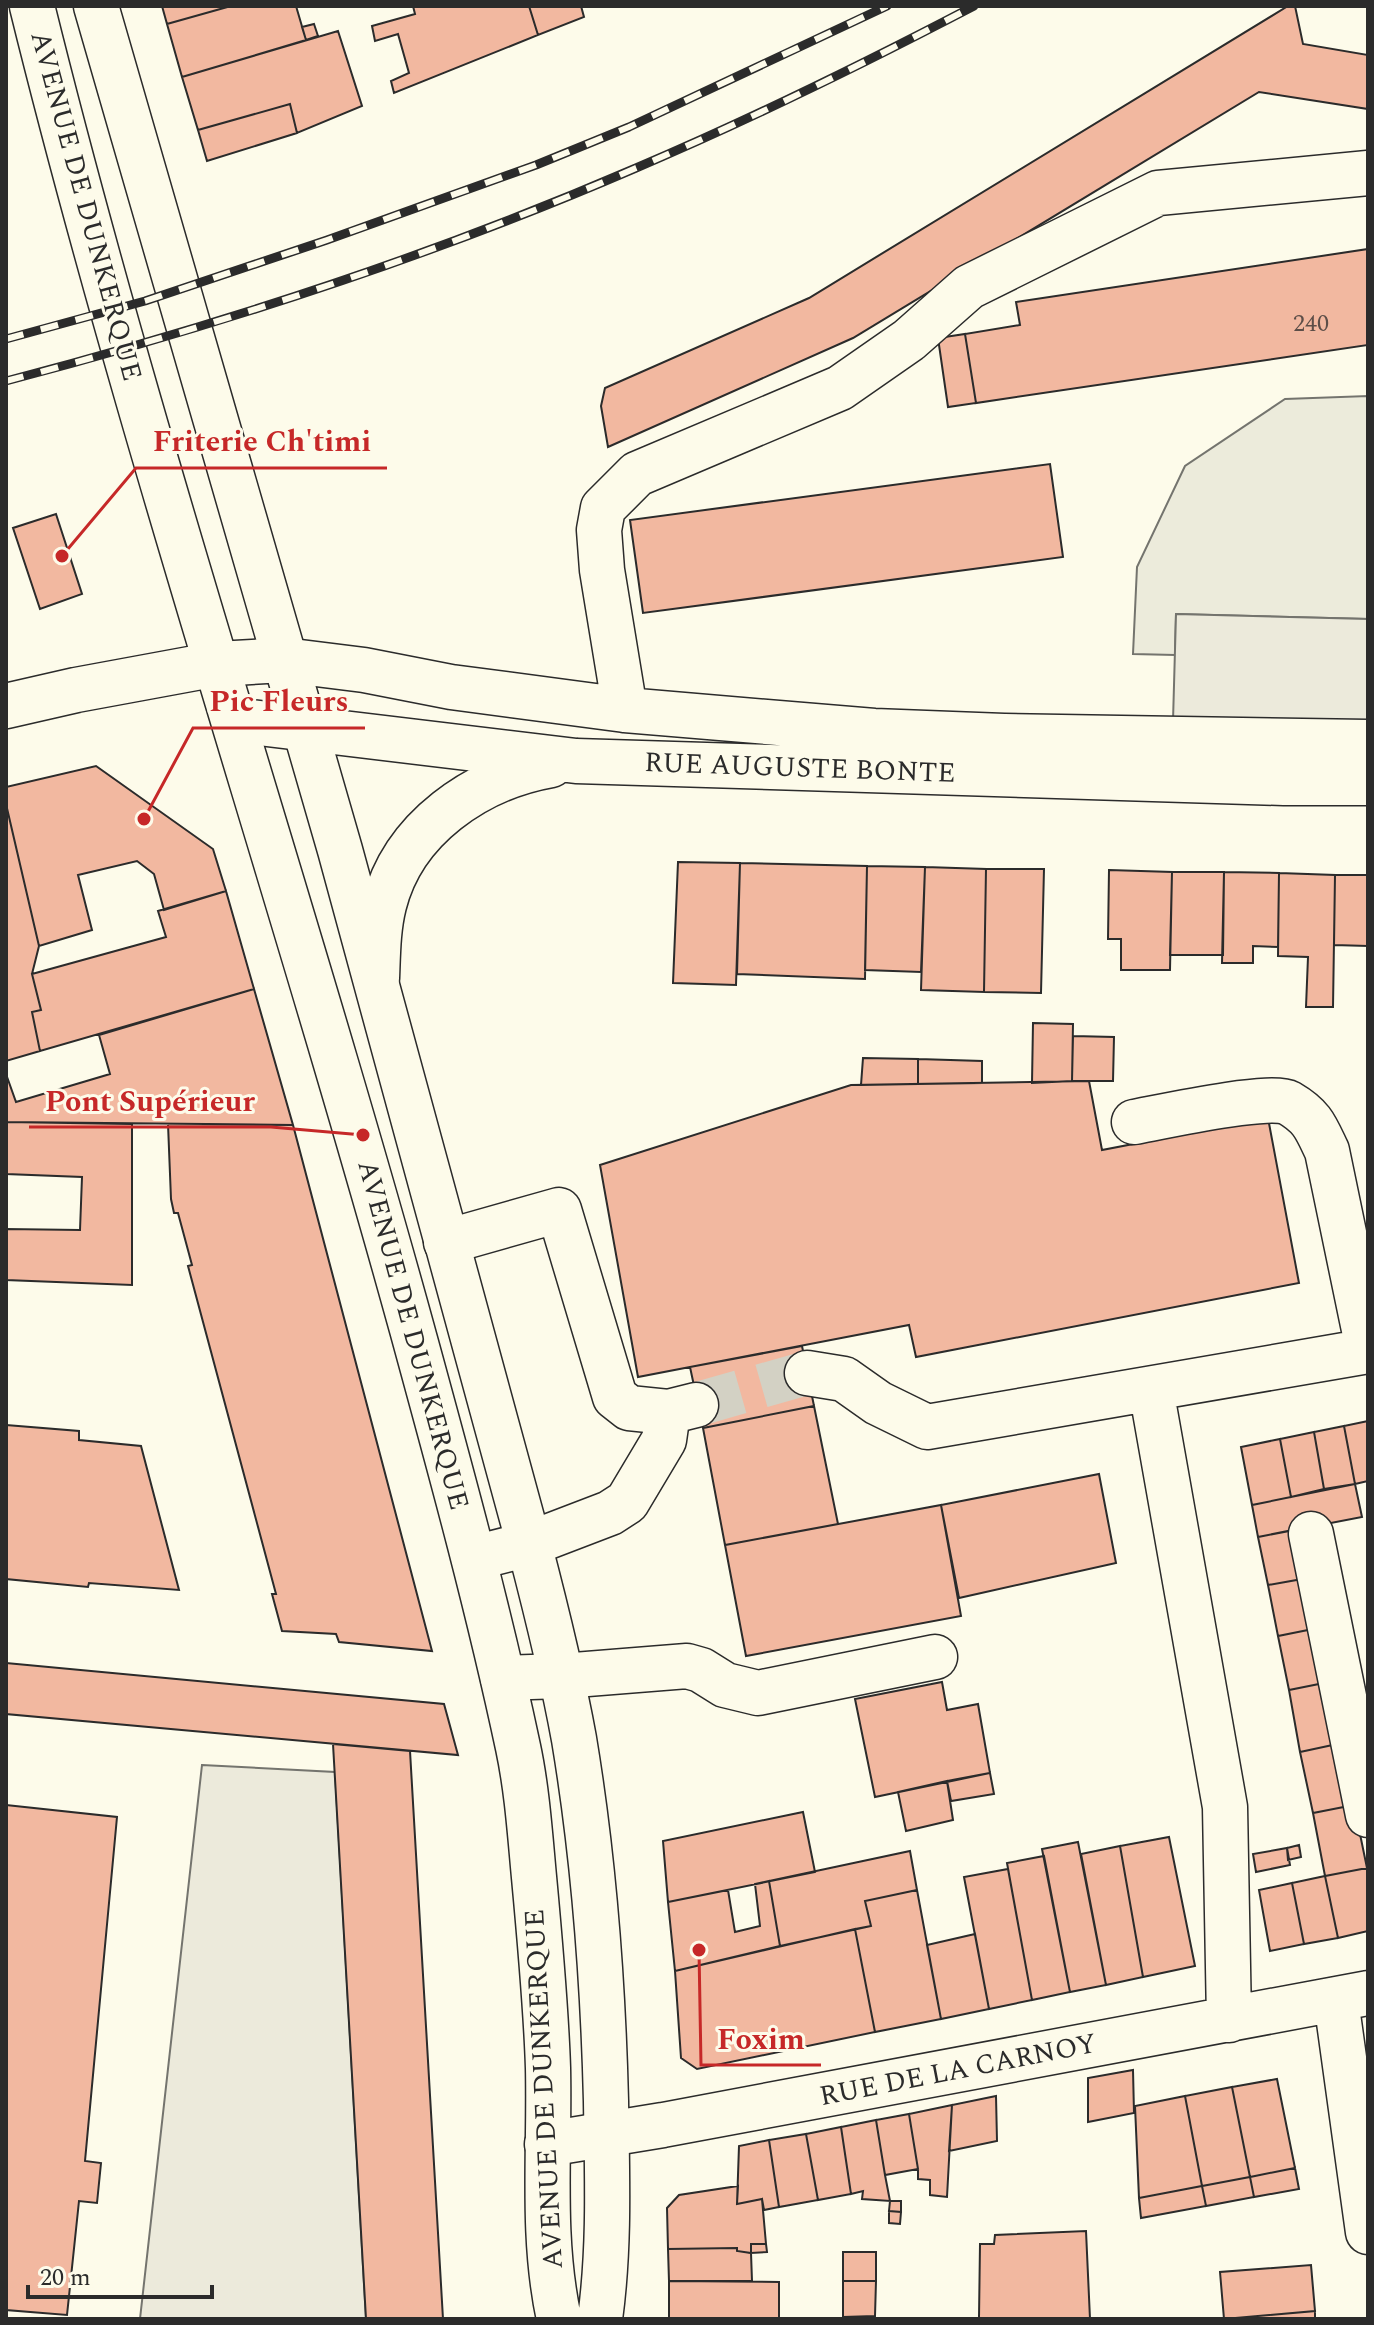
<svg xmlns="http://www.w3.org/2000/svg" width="1374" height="2325" font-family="Spectral,serif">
<rect width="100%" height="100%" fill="#fdfbea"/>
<path fill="#ecebdb" stroke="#74746e" stroke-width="2" d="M1368,396V619L1176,614L1175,655L1133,654L1137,567L1185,466L1285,399Z"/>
<path fill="#eceadb" stroke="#74746e" stroke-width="2" d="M1176,614L1368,619V726L1173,721Z
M202,1765L335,1772L366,2319H140Z"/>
<path fill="#f2b8a0" stroke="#2b2b2b" stroke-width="2" d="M162,6H231L167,24Z
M231,6H296L306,40L182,77L167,24Z
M413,6H529L538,35L394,93L391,81L409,73L398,34L375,41L372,26L415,14Z
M529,6H581L584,17L538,35Z
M1288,6H1295L1303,44L1368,55V109L1259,92L853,338L608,447L601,406L605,388L809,298Z
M314,24L318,36L306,40L302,27Z
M338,31L362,106L297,133L290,104L198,130L182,77Z
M290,104L297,133L207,161L198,130Z
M1368,249V345L976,403L965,334L1020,325L1016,302Z
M965,334L976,403L948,407L938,338Z
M1050,464L1063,557L643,613L630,520Z
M56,514L82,594L40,609L13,528Z
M96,766L213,849L226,891L164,910L154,874L137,861L78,875L92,930L39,946L6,804V787Z
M6,804L39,946L32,974L41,1010L32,1012L40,1051L6,1061Z
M678,862L740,863L736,985L673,983Z
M740,863L867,866L865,979L737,974Z
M867,866L925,867L921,972L865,970Z
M925,867L986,869L984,992L921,990Z
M986,869H1044L1041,993L984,992Z
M1109,870L1172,872L1170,970H1121V939H1108Z
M1172,872H1224L1223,955H1170Z
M1224,872L1279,873L1278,947L1253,946V963H1222Z
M1279,873L1335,875L1333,1007H1306L1308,957L1278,956Z
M1335,875H1368V946L1334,945Z
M226,891L254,989L40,1051L32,1012L41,1010L32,974L166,937L158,911Z
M254,989L293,1125L6,1122V1074L16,1102L110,1074L99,1035Z
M1033,1023L1073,1024L1072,1081L1032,1083Z
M1073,1036L1114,1037L1113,1081H1072Z
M863,1058L918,1059V1084L861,1085Z
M918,1059L982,1061V1083L918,1084Z
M1089,1081L1102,1150L1268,1118L1299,1283L916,1357L909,1325L638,1377L600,1165L851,1085Z
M6,1122L132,1124V1285L6,1280V1229L80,1230L82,1177L6,1174Z
M168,1124L293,1125L432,1651L339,1642L336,1634L282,1631L272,1594H276L188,1266L192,1265L178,1213H174L171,1199Z
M802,1346L814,1406L703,1428L690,1367Z
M814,1406L838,1524L725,1545L703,1428Z
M1368,1421V1481L1355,1484L1344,1426Z
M6,1425L79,1431V1440L141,1446L179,1590L89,1583L88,1587L6,1579Z
M1344,1426L1355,1484L1324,1489L1314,1432Z
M1314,1432L1324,1489L1291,1497L1280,1439Z
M1280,1439L1291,1497L1252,1505L1241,1447Z
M1099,1474L1116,1563L959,1598L941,1505Z
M1355,1484L1362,1517L1258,1537L1252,1505Z
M941,1505L961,1616L746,1656L725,1545Z
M1298,1529L1308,1578L1268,1585L1258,1537Z
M1308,1578L1318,1628L1278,1636L1268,1585Z
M1318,1628L1329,1682L1289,1690L1278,1636Z
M6,1663L444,1704L458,1755L6,1714Z
M942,1682L947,1710L978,1704L990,1773L875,1797L855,1699Z
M1329,1682L1342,1743L1300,1752L1289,1690Z
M1342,1743L1354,1805L1313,1813L1300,1752Z
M333,1744L410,1751L443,2319H366Z
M990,1773L994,1794L951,1801L947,1781Z
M947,1781L953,1820L906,1831L898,1792Z
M6,1805L117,1817L85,2161L101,2163L97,2203L79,2201L67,2315L6,2310Z
M1354,1805L1367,1868L1325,1876L1313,1813Z
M803,1812L815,1872L668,1902L663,1841Z
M1169,1837L1195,1966L1143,1977L1120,1846Z
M1078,1842L1106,1985L1070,1992L1042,1849Z
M1299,1845L1301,1857L1288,1860L1287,1848Z
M1120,1846L1143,1977L1106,1985L1081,1854Z
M1287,1848L1290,1865L1256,1872L1253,1854Z
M910,1851L917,1890L865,1901L871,1926L780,1946L769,1881Z
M1044,1856L1070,1992L1032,2000L1007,1863Z
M1367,1868L1368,1931L1338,1938L1325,1876Z
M1008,1869L1032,2000L989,2009L964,1877Z
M1325,1876L1338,1938L1304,1944L1292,1883Z
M769,1881L780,1946L675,1971L668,1902L728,1890L735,1932L760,1926L755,1884Z
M1292,1883L1304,1944L1270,1951L1259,1890Z
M917,1890L941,2019L875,2032L855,1929L871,1926L865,1901Z
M855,1929L875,2032L697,2069L681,2058L675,1971Z
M975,1934L989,2009L941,2019L927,1945Z
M1133,2070L1134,2113L1088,2122V2078Z
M1277,2079L1295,2168L1250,2177L1232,2087Z
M1232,2087L1250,2177L1202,2186L1185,2096Z
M996,2096L997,2141L949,2151L952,2105Z
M1185,2096L1202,2186L1139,2198L1135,2106Z
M952,2105L947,2197L930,2195V2180L918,2179V2169L909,2114Z
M909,2114L918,2169L885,2175L876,2120Z
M876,2120L885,2175L890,2201L862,2199L863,2191L851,2194L841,2127Z
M841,2127L851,2194L818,2200L806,2134Z
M806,2134L818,2200L779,2207L769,2140Z
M769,2140L779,2207L764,2210L762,2199L737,2204L739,2146Z
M1295,2168L1299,2189L1254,2197L1250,2177Z
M1250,2177L1254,2197L1206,2206L1202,2186Z
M738,2186L737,2204L762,2199L766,2244H751V2253L737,2251V2248L668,2249L667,2208L679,2195Z
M1202,2186L1206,2206L1141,2218L1139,2198Z
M890,2201H901V2212L889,2211Z
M889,2211L901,2212L900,2224L889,2223Z
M1086,2231L1090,2319L979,2318L980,2244H994L995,2235Z
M751,2244H766L767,2252L751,2253Z
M737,2248V2251L751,2253L752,2281H669L668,2249Z
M843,2252H876V2281H843Z
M1311,2265L1315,2311L1224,2319L1220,2272Z
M669,2281L779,2282V2318L669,2319Z
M843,2281H876L875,2316L843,2317Z
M1315,2311V2319H1224Z"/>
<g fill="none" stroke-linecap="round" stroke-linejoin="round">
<path stroke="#d3d1c4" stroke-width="44" stroke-dasharray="44 22" stroke-linecap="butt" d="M698,1404L807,1373"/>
<defs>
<path id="minor" d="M6,706L76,690L217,664L284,660L364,670L451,687L625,710L874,731L1004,736L1368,742
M625,710L602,570L599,530L603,508L637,474L840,388L909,340L969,287L1158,193L1368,173
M234,720L576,761L1284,783H1368
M377,978C378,953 378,929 384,905C403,828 477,778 551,765
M1134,1122C1161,1117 1270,1093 1289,1103C1313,1117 1316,1128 1327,1151L1368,1349
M446,1242L559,1210L615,1397L629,1408L668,1412
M807,1373L844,1379L878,1403L927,1427L1368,1351
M1151,1389L1225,1807L1229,2020
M1311,1534L1368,1815
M474,1558L529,1544L610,1513L627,1502L664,1440L668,1412L696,1405
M503,1678L562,1676L687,1666L701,1670L725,1685L758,1693L935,1657
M1336,2000L1368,2232
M547,2144L663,2125L1368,1993"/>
<path id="major" d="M32,6C142,451 290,887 412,1329C450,1468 488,1606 518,1747C527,1789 530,1834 534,1877C540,1941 546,2005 548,2068C550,2153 541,2236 559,2319
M96,6L340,850L529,1544C546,1609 562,1673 574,1739C594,1859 603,1980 606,2101C607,2174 610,2246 600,2319"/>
</defs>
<use href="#minor" stroke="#2b2b2b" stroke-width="47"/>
<use href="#major" stroke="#2b2b2b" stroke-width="47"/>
<use href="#minor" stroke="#fdfbea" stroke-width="44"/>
<use href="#major" stroke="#fdfbea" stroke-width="44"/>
<defs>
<path id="rail" d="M6,339L145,301L327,240L536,165L629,127L887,6
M6,381C220,325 432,256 636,168C751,119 863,64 974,6"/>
</defs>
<use href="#rail" stroke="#2b2b2b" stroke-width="9"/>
<use href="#rail" stroke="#fdfbea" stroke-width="6" stroke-dasharray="18" stroke-linecap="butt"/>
</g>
<g text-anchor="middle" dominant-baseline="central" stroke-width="6" stroke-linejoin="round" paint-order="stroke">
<g font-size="24" fill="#5d4e48">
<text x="1311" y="324">240</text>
</g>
<g font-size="28" fill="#2b2b2b" stroke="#fdfbea">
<text transform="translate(86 206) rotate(75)">AVENUE DE DUNKERQUE</text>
<text transform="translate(800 768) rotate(2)">RUE AUGUSTE BONTE</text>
<text transform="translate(413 1335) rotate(75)">AVENUE DE DUNKERQUE</text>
<text transform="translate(958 2070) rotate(-11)">RUE DE LA CARNOY</text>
<text transform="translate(544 2089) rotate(-93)">AVENUE DE DUNKERQUE</text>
</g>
</g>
<path fill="none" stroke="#c62828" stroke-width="3" d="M62 556L136 468H387M144 819L193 728H365M363 1135L271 1127H29M699 1950L701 2065H821"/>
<g fill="#c62828" stroke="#fdfbea" stroke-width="3">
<circle cx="62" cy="556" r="8"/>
<circle cx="144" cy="819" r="8"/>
<circle cx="363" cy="1135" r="8"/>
<circle cx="699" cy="1950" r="8"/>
</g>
<g font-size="30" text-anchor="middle" font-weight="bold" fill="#c62828" stroke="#fdfbea" stroke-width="6" stroke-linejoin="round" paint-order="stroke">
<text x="262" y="451">Friterie Ch'timi</text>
<text x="279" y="711">Pic Fleurs</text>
<text x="150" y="1111">Pont Supérieur</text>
<text x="761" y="2049">Foxim</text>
</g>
<rect width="1374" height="2325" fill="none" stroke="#2b2b2b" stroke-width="16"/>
<path d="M28 2285v12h184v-12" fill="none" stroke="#2b2b2b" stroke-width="4"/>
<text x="40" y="2285" font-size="24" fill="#2b2b2b" stroke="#fdfbea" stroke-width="6" paint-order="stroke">20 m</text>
</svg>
